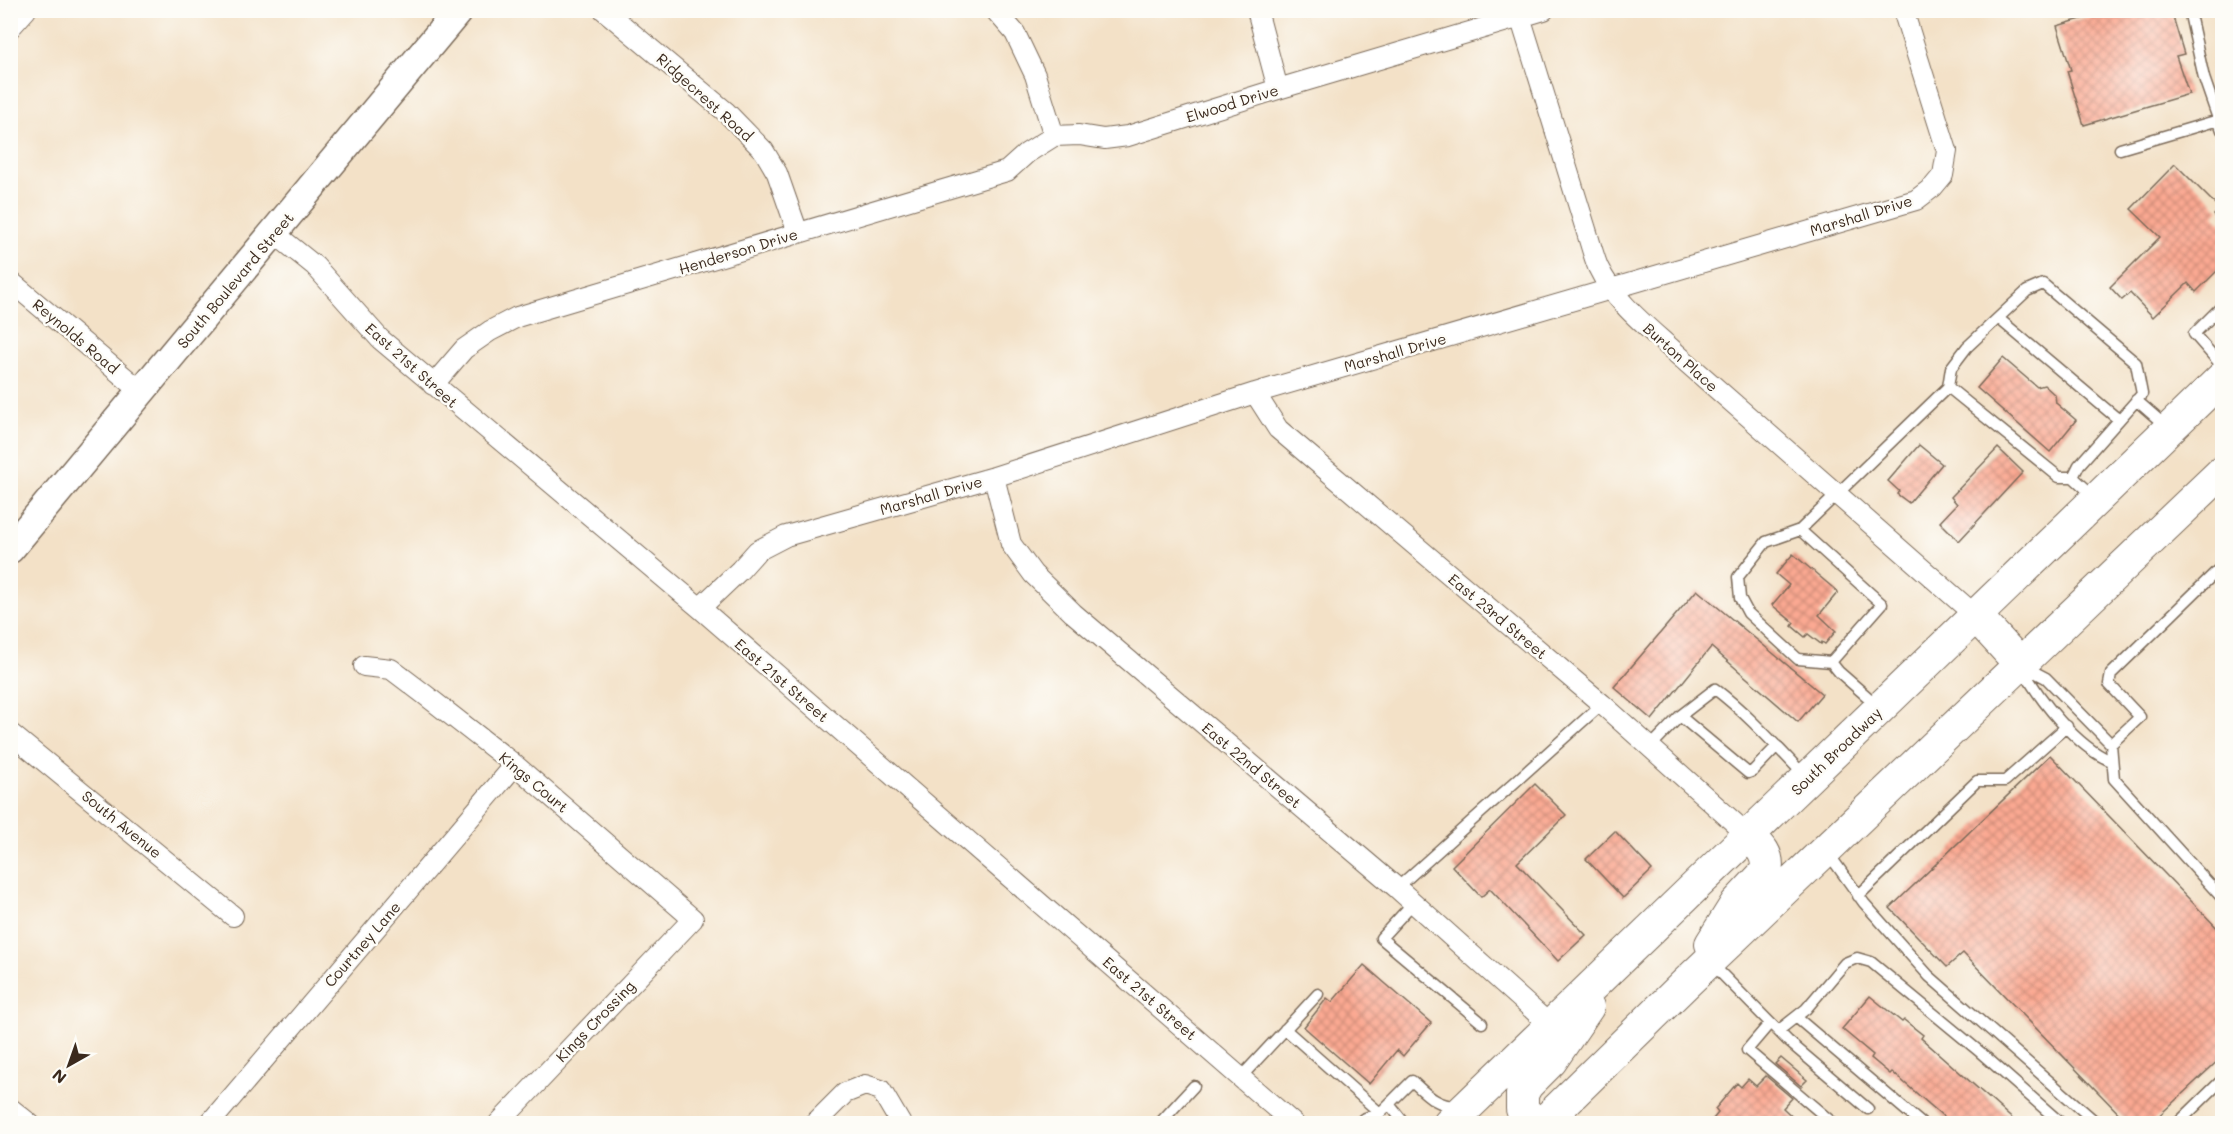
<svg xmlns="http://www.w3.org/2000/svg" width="2233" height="1134" font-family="Mali,sans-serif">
<defs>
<pattern id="building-cross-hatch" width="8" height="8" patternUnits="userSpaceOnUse" patternTransform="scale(1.5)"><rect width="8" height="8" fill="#fba992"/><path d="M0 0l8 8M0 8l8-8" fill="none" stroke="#cc8a77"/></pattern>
</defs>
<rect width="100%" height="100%" fill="#fdfcf7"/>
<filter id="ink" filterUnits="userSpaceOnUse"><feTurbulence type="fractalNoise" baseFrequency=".0167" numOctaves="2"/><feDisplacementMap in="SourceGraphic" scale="12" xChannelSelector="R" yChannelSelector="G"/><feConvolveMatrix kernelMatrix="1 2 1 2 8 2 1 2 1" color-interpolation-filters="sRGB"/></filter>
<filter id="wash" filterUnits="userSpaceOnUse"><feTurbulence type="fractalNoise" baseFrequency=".008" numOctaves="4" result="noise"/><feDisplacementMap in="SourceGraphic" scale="24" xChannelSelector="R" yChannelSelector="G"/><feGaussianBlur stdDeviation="1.35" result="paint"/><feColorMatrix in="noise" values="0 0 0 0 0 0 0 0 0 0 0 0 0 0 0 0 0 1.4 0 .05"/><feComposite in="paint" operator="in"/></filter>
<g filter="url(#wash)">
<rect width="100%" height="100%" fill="#f3e1c7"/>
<g id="blocks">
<path fill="url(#building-cross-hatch)" d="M2112,10H2171L2184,54L2176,56L2189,94L2084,125L2067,71L2071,70L2057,26Z
M2175,164L2220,209L2214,215L2223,224V265L2196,292L2188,283L2153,317L2130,293L2122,300L2110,287L2160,237L2131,209Z
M2003,358L2037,387L2044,385L2055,395L2056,403L2076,420L2050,452L1977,388Z
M1919,445L1942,464L1909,503L1897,494L1899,491L1888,481Z
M1998,448L2023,472L1959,541L1940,522L1957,504L1951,497Z
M1793,554L1838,592L1819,615L1836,631L1825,644L1822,642L1821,644L1808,634L1805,637L1792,626L1794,623L1772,605L1789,585L1776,574Z
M1697,590L1822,694L1798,722L1711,647L1652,720L1614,687Z
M2050,755L2223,934V1056L2150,1124H2129L1963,953L1947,967L1890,908Z
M1535,784L1566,815L1517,863L1586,935L1558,961L1490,889L1481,897L1452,866Z
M1615,831L1652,870L1623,898L1586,859Z
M1364,965L1431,1023L1403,1056L1397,1050L1369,1084L1304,1027L1327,998L1332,1002Z
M1870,996L1902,1022L1904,1020L1923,1035L1921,1038L2018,1124H1952L1892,1072L1890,1074L1871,1058L1873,1055L1842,1029Z
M1781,1058L1807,1080L1801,1086L1775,1064Z
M1766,1076L1792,1098L1783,1108L1800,1124H1709L1718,1113L1715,1109L1737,1083L1741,1087L1748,1079L1756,1086Z"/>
</g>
</g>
<g filter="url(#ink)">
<use href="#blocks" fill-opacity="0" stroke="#7b6a59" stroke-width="1.5"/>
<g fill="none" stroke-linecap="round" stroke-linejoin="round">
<defs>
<path id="lane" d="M2189,10L2204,78L2222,130
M2120,149L2222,119
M2222,306L2194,334L2222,366
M1998,318L2119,420
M2136,400L2167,427
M2073,477L2095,497
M1800,530L1766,542L1738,577L1740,598L1748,613L1798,659L1831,662
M2023,666L2046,678L2111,744L2114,779L2222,898
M2022,667C2039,700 2077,747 2111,761
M1878,706L1839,672L1831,662L1882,604L1800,530L1948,387L2059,477H2073L2079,465L2142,394L2136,363L2043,284L2027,291L1967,347L1951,368L1948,387
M1680,716L1748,773L1753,771L1777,746
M2111,744L2140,717L2109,684L2111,674L2222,566
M1650,747L1680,716L1715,689C1748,714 1776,746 1805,776
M1828,853L1864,903L1929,976L2098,1124
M1397,888L1602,704
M1858,896L1977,781H2005L2067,726
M1414,902L1381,938L1482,1023
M1710,962L1788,1041L1868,1109
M1796,1017L1922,1124
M1770,1023L1747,1050L1834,1124
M1285,1029L1380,1113
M1778,1031L1806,1009L1845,963L1857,958L1871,962L1980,1052L2062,1124
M1241,1077L1318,994
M1389,1104L1405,1124
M1159,1124L1194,1086
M1358,1124L1363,1119L1380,1113L1412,1081C1427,1095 1438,1107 1459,1106
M2177,1124L2222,1080"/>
<path id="street" d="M604,10L726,112L764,151L777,173L798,233
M995,10L1015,33L1035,75L1054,136
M1257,10L1278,89
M1518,10L1588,236C1591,246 1594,257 1598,267C1615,303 1649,328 1677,354L1976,616
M10,28L26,10
M274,233L315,266L380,339L700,608L1294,1124
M10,281L142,392
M433,385L464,349L490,331L517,317L1007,171L1027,153L1054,136L1079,135L1104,139L1128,136L1278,89L1544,10
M1255,393L1278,429L1602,704L1748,835
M994,477L1011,544L1033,574L1073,613L1397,888L1550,1025
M700,608L740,570L757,551L786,536L994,477L1255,393L1916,200L1933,187L1943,175L1947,151L1903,10
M364,666L391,669L424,694L515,765L693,919L498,1124
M10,733L233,916
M10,1108L30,1124
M209,1124L515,765
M814,1124L845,1093L865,1085L881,1090L901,1124"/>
<path id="secondary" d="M10,549L459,10"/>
<path id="primary" d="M1976,616L2021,665
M1711,944L1736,904L1766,872C1770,855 1760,846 1748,835
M1449,1124L2222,378
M1536,1124L1522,1109V1094L1527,1085L1551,1061L1588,1007
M1542,1124L1684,985L2222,472"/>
</defs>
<use href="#lane" stroke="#7b6a59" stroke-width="13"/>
<use href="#street" stroke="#7b6a59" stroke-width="22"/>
<use href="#secondary" stroke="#7b6a59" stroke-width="31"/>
<use href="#primary" stroke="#7b6a59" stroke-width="34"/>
<use href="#lane" stroke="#fff" stroke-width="10"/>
<use href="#street" stroke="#fff" stroke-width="20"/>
<use href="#secondary" stroke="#fff" stroke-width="28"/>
<use href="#primary" stroke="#fff" stroke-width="32"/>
</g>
</g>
<g text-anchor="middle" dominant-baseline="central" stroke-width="5" stroke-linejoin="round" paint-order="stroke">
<g font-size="15" fill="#3b2a1e" stroke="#fdfcf7">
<text transform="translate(705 97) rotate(42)">Ridgecrest Road</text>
<text transform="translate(1232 103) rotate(-17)">Elwood Drive</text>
<text transform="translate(1861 215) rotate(-17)">Marshall Drive</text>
<text transform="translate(738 251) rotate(-17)">Henderson Drive</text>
<text transform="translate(235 280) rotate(-50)">South Boulevard Street</text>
<text transform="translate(76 336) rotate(40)">Reynolds Road</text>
<text transform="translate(1395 352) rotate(-16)">Marshall Drive</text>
<text transform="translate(1681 357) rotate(42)">Burton Place</text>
<text transform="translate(412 365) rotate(42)">East 21st Street</text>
<text transform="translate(931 495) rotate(-16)">Marshall Drive</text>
<text transform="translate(1498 616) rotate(40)">East 23rd Street</text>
<text transform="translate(782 680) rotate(41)">East 21st Street</text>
<text transform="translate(1836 751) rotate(-44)">South Broadway</text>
<text transform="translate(1252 765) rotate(40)">East 22nd Street</text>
<text transform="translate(534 782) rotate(40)">Kings Court</text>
<text transform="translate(122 824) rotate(39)">South Avenue</text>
<text transform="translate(362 944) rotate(-49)">Courtney Lane</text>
<text transform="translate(1150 998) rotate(41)">East 21st Street</text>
<text transform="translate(595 1021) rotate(-46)">Kings Crossing</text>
</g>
</g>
<rect width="2233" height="1134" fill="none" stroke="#fdfcf7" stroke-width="36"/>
<g transform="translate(69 1065) rotate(220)" stroke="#fdfcf7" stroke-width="4.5" paint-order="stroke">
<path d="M0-4.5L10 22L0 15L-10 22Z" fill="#3b2a1e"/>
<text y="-9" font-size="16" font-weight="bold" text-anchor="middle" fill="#3b2a1e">N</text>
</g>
</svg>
